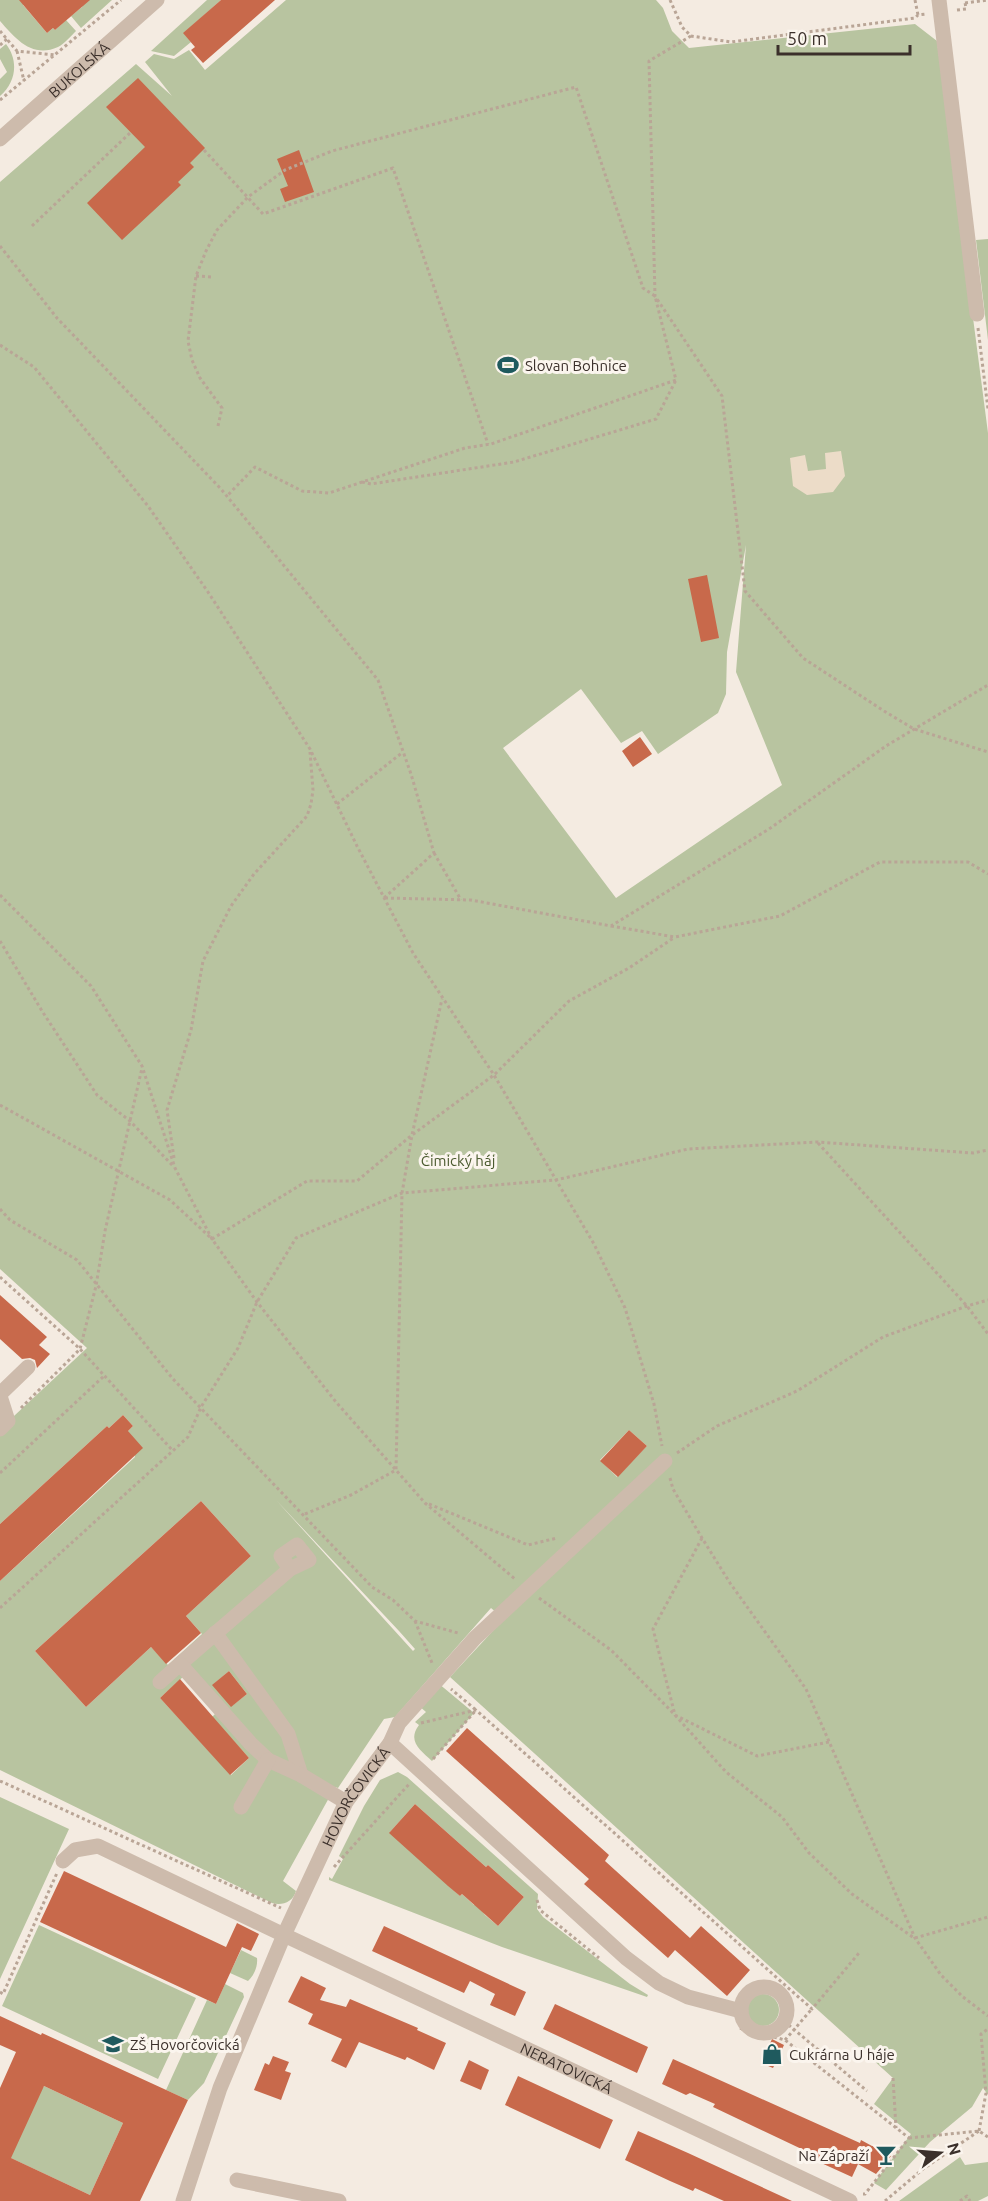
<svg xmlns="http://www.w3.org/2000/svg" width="988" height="2201" font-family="Ubuntu,sans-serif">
<rect width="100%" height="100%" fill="#f4ebe1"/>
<path fill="#b8c4a0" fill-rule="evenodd" d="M0,0H28L23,5L47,33L53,28L55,30L66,20L76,31C71,36 64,44 58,47C32,59 15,38 0,21Z
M85,0H112L81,28L71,16L82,7Z
M207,0H221L184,33L191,42L174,56L151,51Z
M286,0H656L663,8L672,31L689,48L915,24L937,41L988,433V2095L983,2088L972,2107L930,2142L886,2190L874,2183L911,2134L874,2104L893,2078L450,1677L504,1619L491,1608L395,1717L384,1719L338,1788L335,1787L283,1881L296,1891C293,1902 282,1906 272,1903L0,1770V1581L135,1457L128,1431L133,1426L123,1415L109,1428L107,1426L0,1524V1429L87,1348L0,1269V182L136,64L172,96L145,62L154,54L174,59L189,50L205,70ZM746,545L736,672L782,785L616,898L503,748L581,689L621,743L642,731L658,754L718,713L726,694L727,652ZM629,1430L647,1446L617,1477L600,1460ZM276,1500L399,1631L415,1649L413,1651ZM201,1501L251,1556L186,1616L202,1634L168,1665L151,1647L86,1707L35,1651ZM229,1671L247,1694L233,1705L215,1683ZM184,1676L217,1712L212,1717L249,1758L231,1775L160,1698Z
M6,44C19,61 16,82 0,96V79L7,72L0,59V49Z
M988,239V340L976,240Z
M438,1683L474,1713L432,1761C420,1750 407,1741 419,1725L415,1722L426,1712L418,1705Z
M398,1772L407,1777L538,1894L537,1909L543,1917L630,1984L648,1995L647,1997L502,1947L329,1880V1877L332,1879L343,1859L339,1856L364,1806L380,1780ZM415,1804L486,1867L488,1865L524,1897L498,1926L485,1915L476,1903L474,1905L462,1894L460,1896L390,1832Z
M0,1797L69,1829L0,1979Z
M39,1925L196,1998L158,2079L2,2006Z
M241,1950L257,1958C258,1966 254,1976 248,1981L230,1973Z
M225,1984L243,1993L244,1997L204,2083L188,2100L166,2090L207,2000L216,2004Z
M747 2010a16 16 0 1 1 32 0a16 16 0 1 1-32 0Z
M44,2086L123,2123L90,2195L0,2153Z
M960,2157L965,2165L988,2162V2196L978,2201H899Z"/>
<path fill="#ecdcc8" d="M841,451L845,476L833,492L807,495L793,486L790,458L805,455L808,471L826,469L825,453Z"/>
<path fill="#c8694b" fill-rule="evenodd" d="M19,0H90L55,30L53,28L47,33Z
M221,0H275L203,63L191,50L195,47L183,33Z
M138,78L205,148L190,163L194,167L178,182L181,185L122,240L87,203L145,147L106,107Z
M299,150L314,192L285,202L280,189L288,186L277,159Z
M707,575L719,638L701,642L688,579Z
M640,737L652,754L633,767L622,751Z
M0,1295L47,1337L39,1345L50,1354L37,1368L35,1360L30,1358L22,1359L0,1339Z
M123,1415L133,1426L128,1431L143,1448L0,1581V1524L107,1426L109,1428Z
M629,1430L647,1446L618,1477L600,1461Z
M201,1501L251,1556L186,1616L201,1633L166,1664L151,1647L86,1707L35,1651Z
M229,1671L247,1694L231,1707L212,1685Z
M180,1679L249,1758L230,1775L160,1698Z
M467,1728L609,1855L605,1861L690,1938L701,1926L750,1970L727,1996L675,1950L668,1958L584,1884L589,1879L446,1751Z
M415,1804L486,1867L488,1865L524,1897L498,1926L462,1894L460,1896L448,1886L389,1833Z
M64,1871L226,1947L237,1923L259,1934L251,1951L242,1947L216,2004L40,1922Z
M384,1926L526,1992L515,2016L490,2005L495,1994L470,1981L464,1993L372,1951Z
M301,1976L326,1988L320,2000L346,2007L350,1999L418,2028L417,2030L446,2043L434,2070L407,2057L405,2060L359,2042L346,2068L331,2061L342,2039L308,2024L313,2014L288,2002Z
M555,2004L648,2047L637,2073L543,2029Z
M0,2016L41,2035L42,2033L188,2100L140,2201H0V2088L16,2052L0,2045ZM44,2086L123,2123L90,2195L11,2158Z
M772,2039L784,2045L773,2068L761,2063Z
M273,2056L289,2062L285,2071L291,2073L281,2100L254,2090L265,2063L269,2065Z
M673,2059L860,2143L861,2140L872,2146L876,2145L891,2156L876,2174L858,2164L852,2177L808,2157L810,2153L713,2107L715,2104L690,2093L686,2095L662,2084Z
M469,2060L489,2070L481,2090L460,2081Z
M518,2076L613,2120L600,2149L505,2105Z
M638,2131L688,2153L792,2201H724L695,2188L693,2191L670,2181L625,2160Z"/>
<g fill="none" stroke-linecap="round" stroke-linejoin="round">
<path stroke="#b9a596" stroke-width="3" stroke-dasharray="3 3" stroke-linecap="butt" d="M670,0L682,27L691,36L731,42L915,18L918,15L926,14
M915,0L918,15
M965,3L988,0
M957,10L966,9L965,2
M0,31L17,51L55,55
M691,36L649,61L655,296L722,396L745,591L803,658L884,711L914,729L988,752
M0,45L7,39
M17,51L24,81
M0,100L121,0
M204,150L263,214L393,168L488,444
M32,226L131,132
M0,246L57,318L221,489L378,680L411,774L434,853L384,898
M196,276L213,277
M978,328L988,409
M0,345L34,367L148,506L208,592L310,749L357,846L413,953L494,1075L594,1244L625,1308L654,1404L662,1446
M218,426L222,408L200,378L192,360L188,341L196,276L206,251L217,230L248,197L285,170L332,151L576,87L643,288L655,296L676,380L491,444L465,448L329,493L302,491L255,467L227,496
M362,482L371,484L514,462L656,419L676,380
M337,804L403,752
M434,853L461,900
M0,895L91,986L142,1066L175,1168L212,1239L257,1302L336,1402L425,1503L515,1579
M385,898L471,900L611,926L769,829L886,746L988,685
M611,926L675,937L780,916L880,862H968L988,874
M0,941L42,1011L97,1095L130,1121L174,1167
M0,1105L170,1200L212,1239L307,1181H357L412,1135L494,1075L569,1001L629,968L675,937
M818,1143L967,1306L988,1334
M174,1158L167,1110L191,1030L203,961L231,906L254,874L307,816L311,804L313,790L310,752
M0,1209L10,1220L77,1260L173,1379L372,1587L393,1600L415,1621L458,1633
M0,1277L80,1349L173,1451
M21,1408L80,1349L96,1286L105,1231L142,1068
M677,1453L717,1426L797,1391L883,1337L967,1306L988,1300
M0,1473L104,1376
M670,1478L673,1489L702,1538L730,1583L806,1689L915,1938L941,1975L963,1997L988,2016
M429,1504L528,1545L557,1538
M305,1514L351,1495L396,1470L402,1193L412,1135L442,999
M702,1538L653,1629L675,1715L757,1756L829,1742
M539,1598L611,1650L675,1715L726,1772L782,1817L809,1853L852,1894L914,1938
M0,1608L188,1437L201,1407L238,1348L257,1302L296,1238L402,1193L556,1180L688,1149L817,1142L973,1153L988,1150
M415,1621L432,1663
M421,1723L476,1710L812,2009L859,1953
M433,1759L476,1710L451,1689
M0,1781L281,1908
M334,1867L410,1783
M537,1900L540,1910L599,1958
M915,1938L988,1917
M0,1992L3,1994L57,1873
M784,2021L867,2091
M740,2028L758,2037H774L785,2040L909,2138L865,2194H863
M785,2040L811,2010
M893,2078L896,2128
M979,2131L986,2093L981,2034L988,2029
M909,2138L979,2131L988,2137
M885,2201L923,2169L979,2131
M960,2201L967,2196L970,2201"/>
<g stroke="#cdbbac" stroke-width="15">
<path d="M939,0L977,314"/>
<path id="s1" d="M0,139L157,0"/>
<path d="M0,1394L28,1367"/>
<path d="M0,1396L8,1421L0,1429"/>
<path d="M215,1633L288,1734L301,1775"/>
<path d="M180,1664L290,1569L309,1560L297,1545L281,1556L290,1569"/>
<path d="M160,1682L180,1664L251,1744L268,1760L301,1775L346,1802"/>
<path d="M390,1743L626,1958L659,1983L688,1997L741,2011"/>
<path d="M241,1807L268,1760"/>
<path id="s2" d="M63,1861L75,1850L98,1846L284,1935L850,2201"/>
<circle cx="764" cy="2010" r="23"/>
<path d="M237,2180L339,2201"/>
<path id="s3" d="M183,2201L220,2088L284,1935L346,1802L390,1743L399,1723L475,1638L665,1461"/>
</g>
</g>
<defs>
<symbol id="stadium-bare" viewBox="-9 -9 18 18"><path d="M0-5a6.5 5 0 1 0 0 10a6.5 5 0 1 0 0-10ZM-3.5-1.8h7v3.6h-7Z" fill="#1f5a5e" stroke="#fbf5ee" stroke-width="2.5" paint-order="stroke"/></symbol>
<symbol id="school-bare" viewBox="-9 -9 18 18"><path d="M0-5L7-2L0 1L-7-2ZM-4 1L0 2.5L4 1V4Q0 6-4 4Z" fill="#1f5a5e" stroke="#fbf5ee" stroke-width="2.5" paint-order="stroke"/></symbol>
<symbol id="shop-bare" viewBox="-9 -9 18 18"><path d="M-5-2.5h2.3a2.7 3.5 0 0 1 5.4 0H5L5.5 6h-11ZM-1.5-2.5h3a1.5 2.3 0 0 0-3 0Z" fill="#1f5a5e" stroke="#fbf5ee" stroke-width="2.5" paint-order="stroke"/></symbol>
<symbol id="bar-bare" viewBox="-9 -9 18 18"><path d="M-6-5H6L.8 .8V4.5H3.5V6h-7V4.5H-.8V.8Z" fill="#1f5a5e" stroke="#fbf5ee" stroke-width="2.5" paint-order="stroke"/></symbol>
</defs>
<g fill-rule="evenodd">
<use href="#stadium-bare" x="493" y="350" width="30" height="30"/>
<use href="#school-bare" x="98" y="2029" width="30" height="30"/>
<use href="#shop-bare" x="757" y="2039" width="30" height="30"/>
<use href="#bar-bare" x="871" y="2140" width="30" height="30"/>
</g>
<g text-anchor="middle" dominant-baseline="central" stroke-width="6" stroke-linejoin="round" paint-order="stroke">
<g font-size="15" fill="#3b302b" stroke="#fbf5ee">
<text stroke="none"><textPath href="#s1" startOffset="105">BUKOLSKÁ</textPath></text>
<text stroke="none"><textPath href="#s3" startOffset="441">HOVORČOVICKÁ</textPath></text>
<text stroke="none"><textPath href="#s2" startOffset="558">NERATOVICKÁ</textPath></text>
</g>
<g font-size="15" fill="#3b302b" stroke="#fbf5ee" text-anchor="start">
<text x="525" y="365">Slovan Bohnice</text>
<text x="130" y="2044">ZŠ Hovorčovická</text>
<text x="789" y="2054">Cukrárna U háje</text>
<text x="869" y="2155" text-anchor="end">Na Zápraží</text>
</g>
<g font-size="15" fill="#4a5a2e" stroke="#fbf5ee">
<text x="458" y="1160">Čimický háj</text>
</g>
</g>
<g transform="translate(940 2153) rotate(74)" stroke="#fbf5ee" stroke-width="4.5" paint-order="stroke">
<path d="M0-4.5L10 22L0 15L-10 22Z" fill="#3b302b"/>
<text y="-9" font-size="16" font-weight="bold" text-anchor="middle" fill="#3b302b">N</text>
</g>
<path d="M778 45v9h132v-9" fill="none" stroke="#3b302b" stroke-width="3"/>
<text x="787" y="45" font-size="18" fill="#3b302b" stroke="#fbf5ee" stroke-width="4.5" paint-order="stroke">50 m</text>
</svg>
